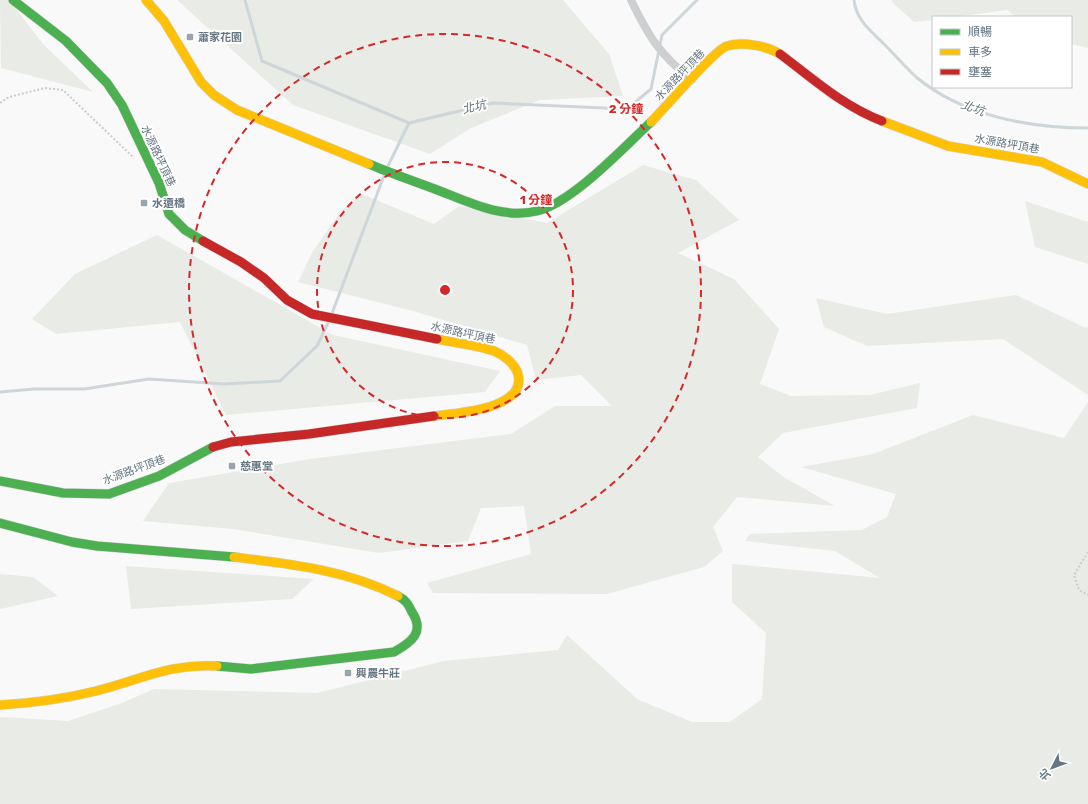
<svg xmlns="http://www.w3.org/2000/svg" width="1088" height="804" font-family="Rubik,'Noto Sans TC',sans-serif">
<rect width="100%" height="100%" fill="#f9f9f9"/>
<path fill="#e8ebe6" d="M0,0H9L43,44L93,92L1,68Z
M177,0H563L609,54L623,96L540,100L471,128L430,154L293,105Z
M892,0H1088V48L1071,44V17H1016L1007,10L954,17H933V20L914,22L893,3Z
M643,165L696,180L739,220L678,253L734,279L779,329L760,384L791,396L870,395L920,383L917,408L783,433L758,457L785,478L835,506L737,497L713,527L723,551L704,567L607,594L433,593L427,583L531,554L524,506L481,508L468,541L379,553L233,529L143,521L169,483L310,459L511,434L555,406H612L581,375L536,380L527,345L413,311L298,282L313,251L341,211L362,194L434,224L459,206L547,223Z
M1025,201L1088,222V264L1035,247Z
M157,235L333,335L500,371L485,392L226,415L180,322L56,334L32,319L75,274Z
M1016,295L1086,328L1088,327V395L1003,339L867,346L824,327L816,298L887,314Z
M1088,402V804H0V717L68,721L122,703L154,689L317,693L444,661L558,650L567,635L637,699L692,722H730L762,699L766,633L732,602V564L880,578L835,551L745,541L750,534L862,530L887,517L896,494L801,467L873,454L973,415L1064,438Z
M126,566L314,579L292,599L131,609Z
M0,574L33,577L58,596L0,609Z"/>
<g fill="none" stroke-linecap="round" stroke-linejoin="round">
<path stroke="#ced6d9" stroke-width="3" d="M245,0L262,61L409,123L493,103L627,109L651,89L662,35L697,0
M854,0C856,20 871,31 884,44C895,55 905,67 916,77C963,116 1029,128 1088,128
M387,168L409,123
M331,316L385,173
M0,392L34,389H84L149,379L224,384L280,381L317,346L329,321"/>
<defs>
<path id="fast" d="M13,0L66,41L107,83L122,105L159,183L169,214L185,230L203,241
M369,164C390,173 411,180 432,188C465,200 501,220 537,211C572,203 624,147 651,122
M0,481L63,493L109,494L159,476L213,447
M0,523L72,542L97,546L234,557
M217,666L251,669L394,652C412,642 425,632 412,612C408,604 406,600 398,596"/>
<path id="slow" d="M146,0L164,21L201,82L214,95L237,110L369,164
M882,121L948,146L1042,162L1088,184
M651,122C665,108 714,50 727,46C742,41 767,46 780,54
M434,416C455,413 527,410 518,374C515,364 504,355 494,351C478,345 454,343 437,339
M234,557C291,564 347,570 398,596
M0,705C33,703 64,699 96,691C140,680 170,663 217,666"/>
<path id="jam" d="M780,54C812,78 844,107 882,121
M203,241L241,262L264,278L287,300L312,314L437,339
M213,447L231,442L309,434L434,416"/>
</defs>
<use href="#fast" stroke="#d5d6d7" stroke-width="10"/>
<use href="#slow" stroke="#d5d6d7" stroke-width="10"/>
<use href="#jam" stroke="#d5d6d7" stroke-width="10"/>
<path stroke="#cbcccd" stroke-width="2" stroke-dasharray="2 2" stroke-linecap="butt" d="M0,103L9,97L45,88L63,90L134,158
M1088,552L1074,575L1079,590L1088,595"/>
<path stroke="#cecfd0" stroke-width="8" d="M631,0C649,37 659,54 692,80"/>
<use href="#fast" stroke="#4caf50" stroke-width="9"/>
<use href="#slow" stroke="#ffc107" stroke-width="9"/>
<use href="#jam" stroke="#c62828" stroke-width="9"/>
</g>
<g fill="none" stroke="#d62828" stroke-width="2" stroke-dasharray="7 5">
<circle cx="445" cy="290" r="128"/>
<circle cx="445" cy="290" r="256"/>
</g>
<g fill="#99a4ac" stroke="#fff" stroke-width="1.5">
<rect x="186" y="33" width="8" height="8" rx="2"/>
<rect x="140" y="199" width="8" height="8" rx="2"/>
<rect x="228" y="462" width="8" height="8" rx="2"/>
<rect x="344" y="669" width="8" height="8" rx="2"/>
</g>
<g text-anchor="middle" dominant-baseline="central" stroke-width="4" stroke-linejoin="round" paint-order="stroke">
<g font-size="11" font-weight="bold" fill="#657683" stroke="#fff" text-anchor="start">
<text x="198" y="37">蕭家花園</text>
<text x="152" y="203">水遠橋</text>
<text x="240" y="466">慈惠堂</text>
<text x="356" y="673">興農牛莊</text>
</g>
<g font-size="11" fill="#657683" stroke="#fff">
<text transform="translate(680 75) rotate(-46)">水源路坪頂巷</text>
<text transform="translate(1007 144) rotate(10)">水源路坪頂巷</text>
<text transform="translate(158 156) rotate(65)">水源路坪頂巷</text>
<text transform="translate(463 333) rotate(12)">水源路坪頂巷</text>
<text transform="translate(134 470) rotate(-20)">水源路坪頂巷</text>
</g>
<g font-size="12" font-style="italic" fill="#60757c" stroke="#fff">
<text transform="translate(474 107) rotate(-14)">北坑</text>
<text transform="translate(973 108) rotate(20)">北坑</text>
</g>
</g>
<circle cx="445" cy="290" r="6" fill="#d62828" stroke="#fff" stroke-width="2"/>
<g font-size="12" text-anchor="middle" font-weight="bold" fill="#d62828" stroke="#fff" stroke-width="4" stroke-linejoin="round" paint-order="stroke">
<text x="626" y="113">2 分鐘</text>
<text x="536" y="204">1 分鐘</text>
</g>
<rect x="932" y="16" width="140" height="72" fill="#ffffff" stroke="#c1c8cd"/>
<rect x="940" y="29" width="20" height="6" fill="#4caf50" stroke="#c1c8cd"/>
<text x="968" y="36" font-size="12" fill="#657683">順暢</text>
<rect x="940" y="49" width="20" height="6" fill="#ffc107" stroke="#c1c8cd"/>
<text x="968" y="56" font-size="12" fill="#657683">車多</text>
<rect x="940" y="69" width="20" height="6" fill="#c62828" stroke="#c1c8cd"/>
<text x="968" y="76" font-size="12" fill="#657683">壅塞</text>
<g transform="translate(1052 768) rotate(228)" stroke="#ffffff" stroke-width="3" paint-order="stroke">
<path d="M0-3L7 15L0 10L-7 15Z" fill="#657683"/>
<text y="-6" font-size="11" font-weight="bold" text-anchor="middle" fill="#657683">北</text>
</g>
</svg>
